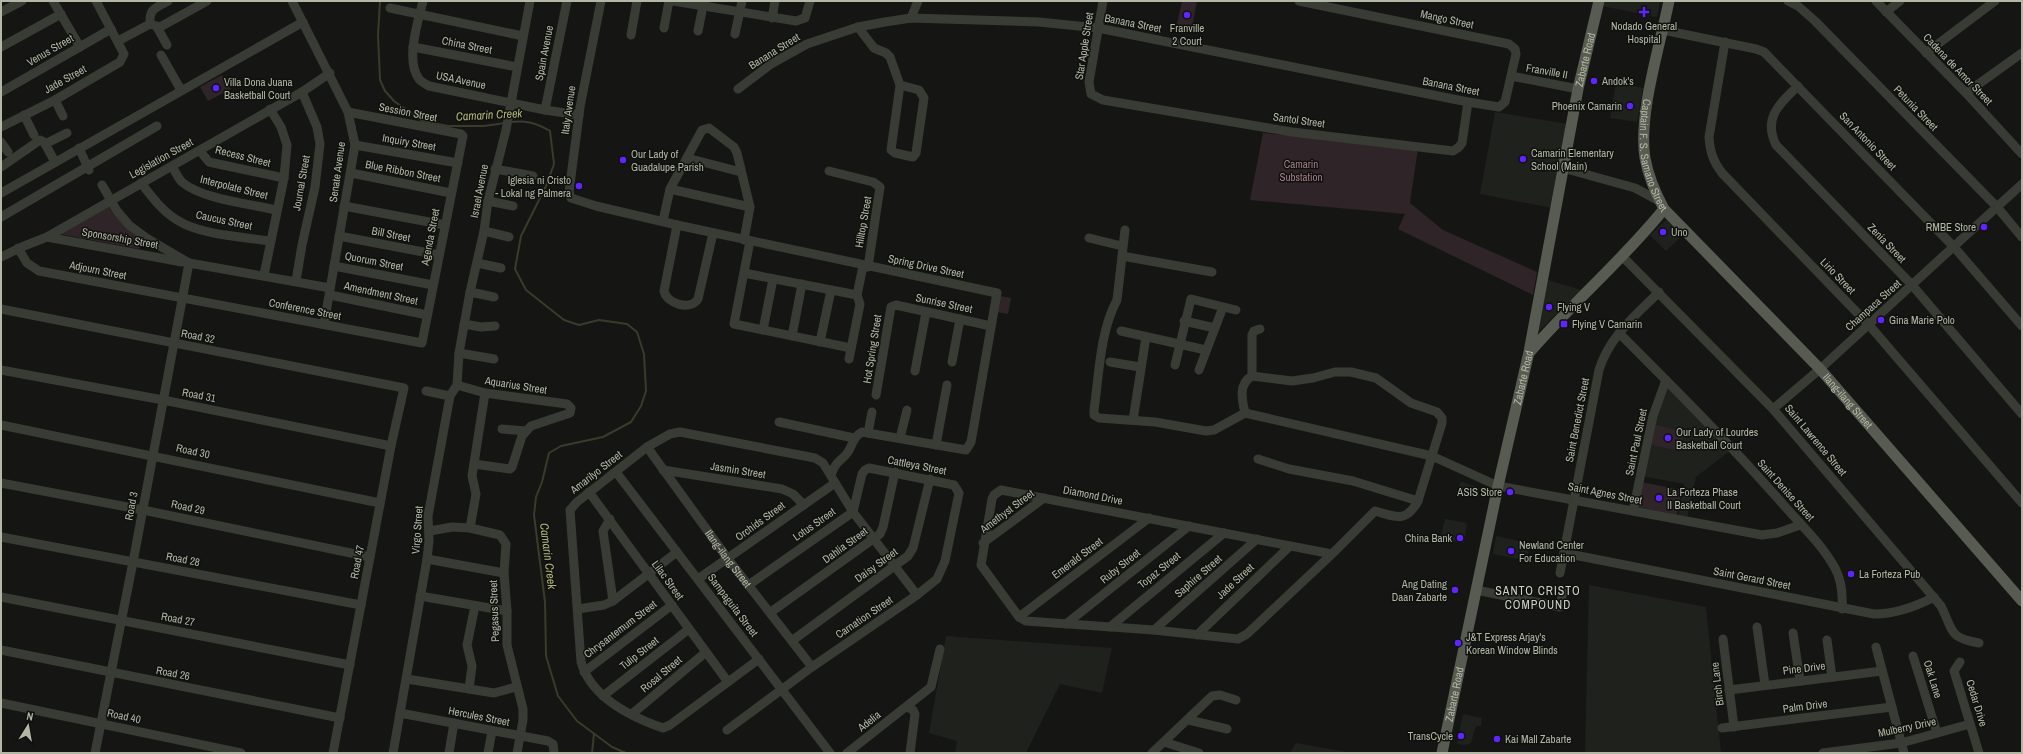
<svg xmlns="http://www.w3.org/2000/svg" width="2023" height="754" font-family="'Archivo Narrow',sans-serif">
<rect width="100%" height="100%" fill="#151614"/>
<path fill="#1f211d" d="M1603,1H1660L1657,17L1602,6Z
M1616,82L1643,88L1637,122L1610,118Z
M1495,112L1568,124L1552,208L1480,194Z
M1666,220L1682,236L1666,251L1650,235Z
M1548,280L1581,290L1536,334Z
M1667,384L1731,450L1696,477L1687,519L1678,517L1684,484L1642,476L1655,416Z
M1461,481L1479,488V496L1457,493Z
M1445,519L1467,523L1464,543L1440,539Z
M1496,536L1530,543L1527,561L1493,554Z
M1589,585L1706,607L1721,753H1585Z
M946,636L1112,648L1102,693L1060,684L1026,753H955L957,741L929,733Z
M1463,714L1482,718L1481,726H1476L1471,743L1465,745L1457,744Z
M1296,743L1352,753H1290Z"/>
<path fill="#2f2427" d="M1182,1H1197L1191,32L1176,29Z
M222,75L231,89L208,101L200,87Z
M1263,133L1418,148L1410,203L1443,230L1537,272L1533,295L1398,229L1405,214L1250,200Z
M108,206C111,210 113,214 116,217C125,226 144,234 139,249L60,234Z
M1000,296L1011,298L1008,314L997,312Z
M1656,425L1684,432L1680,451L1652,445Z
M1641,482L1682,490L1677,515L1636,507Z"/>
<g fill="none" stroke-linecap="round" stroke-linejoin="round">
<path stroke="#3a3b2a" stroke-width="2" d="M380,1L378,35L380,80L385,91L394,101L422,121L448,126H484L505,123
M510,122C526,120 536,123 550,131L554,164L546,186L521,236L515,269L526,290L564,320L579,325L599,320L627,324L637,332L644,354L646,391L641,406L631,422L603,437L561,446L549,453L542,482L536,497L534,515L545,602L546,656L558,696L577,721L612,747L626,753
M592,753L594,734"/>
<g stroke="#393c35" stroke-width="9">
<path d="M53,1L80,47"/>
<path d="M292,1L348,112L355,145L324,324"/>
<path d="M423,1C418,22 405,60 419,79C421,82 426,84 429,86L545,110L579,115"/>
<path d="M601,1L580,107L569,192L571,198L596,206L677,225L997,293L971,442L966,450L862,432C853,437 853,444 848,452C841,462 836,460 831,475"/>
<path d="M673,1L796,21L805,18L810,1"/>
<path d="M1103,1L1089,82L1091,94L1103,100L1292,132L1453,151L1459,147L1462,143L1468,102"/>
<path d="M1788,1L1798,6L1815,21L1997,207L2022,237"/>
<path d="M1876,1L1966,93L2022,154"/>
<path d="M390,8L523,36"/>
<path d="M1,12L22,1"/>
<path d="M1886,12L1900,1"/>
<path d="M772,18L775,1"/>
<path d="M911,18L918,1"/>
<path d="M150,24L160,27L207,1"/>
<path d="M150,24C149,8 156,8 168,1"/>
<path d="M157,27L167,45"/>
<path d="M858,27L874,48L886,53L890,57L900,85L891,150L895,153L913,157L916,153L924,98L919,90L900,85"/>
<path d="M664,28L669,1"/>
<path d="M1663,30L1756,49L1764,52L1954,247L2022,326"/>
<path d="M698,31L704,1"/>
<path d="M735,34L742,1"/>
<path d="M631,35L637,1"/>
<path d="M118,41L150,24"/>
<path d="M1725,42L1709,137C1710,152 1713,161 1722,173L1869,325L2022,503"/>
<path d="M1,47L61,14"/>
<path d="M413,47L517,67"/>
<path d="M1926,53L1995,1"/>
<path d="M161,55L181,90"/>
<path d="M1511,76L1578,89"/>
<path d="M1798,86C1779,104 1763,118 1776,145L1912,285L2022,414"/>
<path d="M738,89L771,64L807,44L858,27L885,22L911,18L1039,22L1098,28L1468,102L1499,107L1505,102L1516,54L1515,49L1509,44L1299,1"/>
<path d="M1,92L111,29"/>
<path d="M1966,93L2022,53"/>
<path d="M55,100L63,116"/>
<path d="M545,110L567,1"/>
<path d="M24,115L34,135"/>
<path d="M1,127L55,100L120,62L124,54L96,1"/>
<path d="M1,142L8,152"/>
<path d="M45,144L67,133"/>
<path d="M355,145L458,163"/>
<path d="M79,148L89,170"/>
<path d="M200,151L209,162L284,178"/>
<path d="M687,158L741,172"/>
<path d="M172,166C175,171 178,178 182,182C201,199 251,204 276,210"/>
<path d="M1,167L40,140L44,142L55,162"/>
<path d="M1563,168L1635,188L1661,202"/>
<path d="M495,169L533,176"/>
<path d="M829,171L873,182L880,187L868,267"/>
<path d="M351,173L451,193"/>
<path d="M141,183C152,197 162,211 177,220C200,235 243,237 270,241"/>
<path d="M102,185L117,211L129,225L148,239L189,263L330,288"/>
<path d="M670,189L750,207"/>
<path d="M1,193L303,22"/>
<path d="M488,201L513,206"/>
<path d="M344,206L445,225"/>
<path d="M1,217L157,126"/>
<path d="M663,221L670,189L702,130L709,128L734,147L737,153L750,207L744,240"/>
<path d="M677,225L664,291C667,304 690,311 698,299L713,233"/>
<path d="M1125,230L1117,300C1100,331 1099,375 1094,410V415L1099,418L1155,422L1206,431L1214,430L1245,413L1432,456L1498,486L1762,535L1777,533L1800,525"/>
<path d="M484,231L509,237"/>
<path d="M339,236L439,255"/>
<path d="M47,237L182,262"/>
<path d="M1089,238L1122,246"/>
<path d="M750,241L734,324L851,348"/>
<path d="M18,248L27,263L39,271L422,343L463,136L461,134L348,112"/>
<path d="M1122,256L1212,272"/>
<path d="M1622,256L1773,409L1941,606C1954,632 1948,637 1979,643"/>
<path d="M1,257L24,246L47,237L302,92L330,73"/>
<path d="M477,263L501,268"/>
<path d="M334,266L433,285"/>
<path d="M744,273L857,295"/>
<path d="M264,275L284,178L287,145L281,127L270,109"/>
<path d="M296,281L302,245L315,187L320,144L317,127L302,92"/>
<path d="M470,292L494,297"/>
<path d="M330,295L427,315"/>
<path d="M1,309L404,388L391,446L333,753"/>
<path d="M1184,321L1215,328"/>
<path d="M464,324L481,327L495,326"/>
<path d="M763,330L773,279"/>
<path d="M1121,331L1206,350"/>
<path d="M1619,333C1674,388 1729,443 1781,502C1799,523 1821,543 1835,568C1842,581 1843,594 1842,609"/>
<path d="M792,336L802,284"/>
<path d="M820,342L831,290"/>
<path d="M459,353L494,359"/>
<path d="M849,359L860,304L857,295L863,266"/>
<path d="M952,362L960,319"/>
<path d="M1110,362L1140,367"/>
<path d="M1175,365L1191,299L1236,310"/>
<path d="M1,370L163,400L391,446"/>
<path d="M1199,370L1223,307"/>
<path d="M915,371L926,312"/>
<path d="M1252,376V335L1254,331L1260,329"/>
<path d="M457,385L485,393L567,404L571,408L570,413L531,426L522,436L512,467L510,469L474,464"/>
<path d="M426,391L450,396"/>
<path d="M876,395L891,307L896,305L991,326"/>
<path d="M1773,409L1820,369L2022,184"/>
<path d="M1245,413C1242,400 1238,384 1252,376L1292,381L1313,378L1335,372H1351L1376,378L1411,403L1437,412L1442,418V423L1418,501C1406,523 1396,517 1375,511L1332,554L1247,634L1238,639L1154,630L1026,621L1019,617L981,565L992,499L994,495L1001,490L1332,554"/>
<path d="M1133,420L1146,337"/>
<path d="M779,422L854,438"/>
<path d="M1,425L380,503"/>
<path d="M502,429L526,431"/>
<path d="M868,433L872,412"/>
<path d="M900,438L907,410"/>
<path d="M936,445L947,385"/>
<path id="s1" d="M647,447L728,559L812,667"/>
<path d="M1258,459L1289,469L1353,481L1418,501"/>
<path d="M663,470L782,489L793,494L804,505"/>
<path d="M616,472L830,753"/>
<path d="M1,483L143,510L370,557"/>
<path d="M589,492L728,682"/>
<path d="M1633,511L1653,416L1666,380"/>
<path d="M610,519L603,531L613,601"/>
<path d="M470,528L476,494L472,476L485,393"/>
<path d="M430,531L452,527L470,528L500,535L506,544L504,573L507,611V645L523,709V720L517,753"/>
<path d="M1,537L361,605"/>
<path d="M983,543L1044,498"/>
<path d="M1564,553L1874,614C1895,614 1915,607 1934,597"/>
<path d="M427,559L504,573"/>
<path d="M1560,573L1599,370C1609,337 1635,316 1659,292"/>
<path d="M698,579L835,483"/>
<path d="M1476,590L1560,607L1563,592"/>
<path d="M420,596L507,611"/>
<path d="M1,597L350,665"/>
<path d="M578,609L604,605L613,601L677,552"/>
<path d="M771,612L880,534L883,527L895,472"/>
<path d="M1019,617L1149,518"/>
<path d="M1066,624L1189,526"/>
<path d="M1110,627L1224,533"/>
<path d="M1757,627L1765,685"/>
<path d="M1154,630L1257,539"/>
<path d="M1793,633L1800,681"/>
<path d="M1197,635L1290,546"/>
<path d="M1723,639L1734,727"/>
<path d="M793,640L908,556L913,548L930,479"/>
<path d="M1827,640L1832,677"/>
<path d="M1876,647L1904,753"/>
<path d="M1,650L340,718"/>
<path d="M1913,656L1937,733"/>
<path d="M759,659L670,725L663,728C631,717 591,697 581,662L570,510L577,502L647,447L670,434L680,432L815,458L823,463L853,512L917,595"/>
<path d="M1960,662L1954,671L1979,753"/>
<path d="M584,672L672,605"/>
<path d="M407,679L494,693L516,687"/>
<path d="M469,689L472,666L467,645L475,606"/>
<path d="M1729,690L1882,671"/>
<path d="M603,696L689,629"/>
<path d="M1,703L241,753"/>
<path d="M907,707L913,710L915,714L910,753"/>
<path d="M400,713L548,741L553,744L554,753"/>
<path d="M632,714L706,652"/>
<path d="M1189,720L1227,729"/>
<path d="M1722,728L1892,707"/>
<path d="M727,730L812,667L917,595L937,579L945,561L959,493L954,485L869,468L865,470L862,474L853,512L750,584"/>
<path d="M1164,742L1199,753"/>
<path d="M95,753L133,562L189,263"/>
<path d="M393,753L427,559L429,541L428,516L450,396L457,385L459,353L470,292L484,231L488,201L506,130L530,1"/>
<path d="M449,753L454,723"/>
<path d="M488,753L492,731"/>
<path d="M847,753L931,687L940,649"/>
<path d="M1152,753L1212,696L1220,695L1236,700"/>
<path d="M1823,753L1901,743L1970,724"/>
</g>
<g stroke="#575b51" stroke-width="11">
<path id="s2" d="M1669,1C1660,46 1638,114 1645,158C1648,175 1656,194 1664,209L1820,369L2022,601"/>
<path d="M1530,352C1573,302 1623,260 1664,209"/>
<path id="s3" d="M1442,753L1498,486L1529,352L1578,89L1599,1"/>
</g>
</g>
<g fill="#5f24ff" stroke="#10110f" stroke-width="1.5">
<path d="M1642 6h4v4h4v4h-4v4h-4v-4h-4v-4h4z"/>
<circle cx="1187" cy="15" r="4"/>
<circle cx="1594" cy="81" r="4"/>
<circle cx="216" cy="88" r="4"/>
<circle cx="1630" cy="106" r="4"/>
<circle cx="1523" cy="159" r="4"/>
<circle cx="623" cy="160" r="4"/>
<circle cx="579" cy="186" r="4"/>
<circle cx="1984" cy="227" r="4"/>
<circle cx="1663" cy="232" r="4"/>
<circle cx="1549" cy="307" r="4"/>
<circle cx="1881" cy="320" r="4"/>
<rect x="1560" y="320" width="8" height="8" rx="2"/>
<circle cx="1668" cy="438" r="4"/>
<circle cx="1510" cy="492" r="4"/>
<circle cx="1659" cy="498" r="4"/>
<circle cx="1460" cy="538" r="4"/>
<circle cx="1511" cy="551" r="4"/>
<circle cx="1851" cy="574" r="4"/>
<circle cx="1455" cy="590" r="4"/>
<circle cx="1458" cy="643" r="4"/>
<circle cx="1461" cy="736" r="4"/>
<circle cx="1497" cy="739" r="4"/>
</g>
<g text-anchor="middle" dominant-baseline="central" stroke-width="3" stroke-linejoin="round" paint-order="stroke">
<g font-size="11" fill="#b2b8a5" stroke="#10110f">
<text transform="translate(1447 19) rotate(12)">Mango Street</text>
<text transform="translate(1133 23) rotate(11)">Banana Street</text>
<text transform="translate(467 45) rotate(11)">China Street</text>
<text transform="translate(1084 46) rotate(-81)">Star Apple Street</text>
<text transform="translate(50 50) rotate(-30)">Venus Street</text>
<text transform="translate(774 51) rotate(-32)">Banana Street</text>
<text transform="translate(544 53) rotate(-79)">Spain Avenue</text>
<text stroke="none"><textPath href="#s3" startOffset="708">Zabarte Road</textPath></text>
<text transform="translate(1958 69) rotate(46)">Cadena de Amor Street</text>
<text transform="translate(1547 71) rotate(10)">Franville II</text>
<text transform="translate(65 79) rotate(-29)">Jade Street</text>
<text transform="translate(461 80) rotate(12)">USA Avenue</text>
<text transform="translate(1451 86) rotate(11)">Banana Street</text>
<text transform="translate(1916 108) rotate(46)">Petunia Street</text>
<text transform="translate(568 110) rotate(-82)">Italy Avenue</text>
<text transform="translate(408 112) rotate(11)">Session Street</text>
<text transform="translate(1299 120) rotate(8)">Santol Street</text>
<text transform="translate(1868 141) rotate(46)">San Antonio Street</text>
<text transform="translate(409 142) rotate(10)">Inquiry Street</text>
<text stroke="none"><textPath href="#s2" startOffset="158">Captain F. S. Samano Street</textPath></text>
<text transform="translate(243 156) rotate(14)">Recess Street</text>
<text transform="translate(161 158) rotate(-29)">Legislation Street</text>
<text transform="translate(403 171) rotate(11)">Blue Ribbon Street</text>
<text transform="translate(337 172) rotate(-82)">Senate Avenue</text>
<text transform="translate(301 183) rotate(-80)">Journal Street</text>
<text transform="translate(234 187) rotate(14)">Interpolate Street</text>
<text transform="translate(479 191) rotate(-79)">Israel Avenue</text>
<text transform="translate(224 220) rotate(12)">Caucus Street</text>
<text transform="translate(863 222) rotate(-80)">Hilltop Street</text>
<text transform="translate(391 234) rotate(11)">Bill Street</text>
<text transform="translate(430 237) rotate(-79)">Agenda Street</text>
<text transform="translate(120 238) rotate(10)">Sponsorship Street</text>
<text transform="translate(1887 243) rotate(46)">Zenia Street</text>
<text transform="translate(374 261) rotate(11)">Quorum Street</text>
<text transform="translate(926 266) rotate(12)">Spring Drive Street</text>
<text transform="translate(98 270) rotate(11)">Adjourn Street</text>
<text transform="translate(1838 276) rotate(46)">Lirio Street</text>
<text transform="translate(381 293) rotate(12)">Amendment Street</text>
<text transform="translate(944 303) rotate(12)">Sunrise Street</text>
<text transform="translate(1873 305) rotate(-42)">Champaca Street</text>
<text transform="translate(305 309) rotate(11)">Conference Street</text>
<text transform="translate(198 336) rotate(11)">Road 32</text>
<text transform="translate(872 349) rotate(-81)">Hot Spring Street</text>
<text stroke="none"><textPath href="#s3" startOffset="384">Zabarte Road</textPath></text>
<text transform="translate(516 385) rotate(9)">Aquarius Street</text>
<text transform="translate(199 395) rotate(11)">Road 31</text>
<text stroke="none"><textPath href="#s2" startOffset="480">Ilang-ilang Street</textPath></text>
<text transform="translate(1577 420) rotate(-79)">Saint Benedict Street</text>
<text transform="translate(1816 440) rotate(50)">Saint Lawrence Street</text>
<text transform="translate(1636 442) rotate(-78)">Saint Paul Street</text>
<text transform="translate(193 451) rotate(12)">Road 30</text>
<text transform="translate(917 465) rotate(11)">Cattleya Street</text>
<text transform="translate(738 470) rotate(9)">Jasmin Street</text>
<text transform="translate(596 472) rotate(-38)">Amarilyo Street</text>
<text transform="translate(1786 490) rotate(48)">Saint Denise Street</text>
<text transform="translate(1605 493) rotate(11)">Saint Agnes Street</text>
<text transform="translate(1093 495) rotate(11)">Diamond Drive</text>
<text transform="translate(131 506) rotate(-79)">Road 3</text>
<text transform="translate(188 507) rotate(12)">Road 29</text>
<text transform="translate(1007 511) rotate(-37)">Amethyst Street</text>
<text transform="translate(760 521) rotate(-36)">Orchids Street</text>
<text transform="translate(814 524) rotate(-35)">Lotus Street</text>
<text transform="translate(417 530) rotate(-86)">Virgo Street</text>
<text transform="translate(845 545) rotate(-36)">Dahlia Street</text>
<text stroke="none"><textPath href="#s1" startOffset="138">Ilang-ilang Street</textPath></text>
<text transform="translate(1077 558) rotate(-37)">Emerald Street</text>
<text transform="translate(183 559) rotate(11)">Road 28</text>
<text transform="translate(357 562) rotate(-79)">Road 47</text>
<text transform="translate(876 565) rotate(-36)">Daisy Street</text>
<text transform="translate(1120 566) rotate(-39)">Ruby Street</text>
<text transform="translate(1159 570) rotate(-39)">Topaz Street</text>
<text transform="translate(1198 576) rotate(-41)">Saphire Street</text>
<text transform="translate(1752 578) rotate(11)">Saint Gerard Street</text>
<text transform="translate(668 580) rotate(54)">Lilac Street</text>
<text transform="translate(1235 581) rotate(-43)">Jade Street</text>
<text transform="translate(733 605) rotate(53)">Sampaguita Street</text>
<text transform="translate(494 611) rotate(-92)">Pegasus Street</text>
<text transform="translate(864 617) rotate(-34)">Carnation Street</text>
<text transform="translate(178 619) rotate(11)">Road 27</text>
<text transform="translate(620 629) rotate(-37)">Chrysantemum Street</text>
<text transform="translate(639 653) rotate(-38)">Tulip Street</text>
<text transform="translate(1804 668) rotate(-7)">Pine Drive</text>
<text transform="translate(173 673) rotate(11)">Road 26</text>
<text transform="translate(661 674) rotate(-40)">Rosal Street</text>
<text transform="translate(1933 679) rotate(73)">Oak Lane</text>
<text transform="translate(1717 684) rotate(-97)">Birch Lane</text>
<text stroke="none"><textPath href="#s3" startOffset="60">Zabarte Road</textPath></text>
<text transform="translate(1977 703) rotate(73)">Cedar Drive</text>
<text transform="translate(1805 706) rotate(-7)">Palm Drive</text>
<text transform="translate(124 716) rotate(12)">Road 40</text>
<text transform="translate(479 716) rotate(11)">Hercules Street</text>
<text transform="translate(869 721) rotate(-38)">Adelia</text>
<text transform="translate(1907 727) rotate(-12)">Mulberry Drive</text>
</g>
<g font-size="11" fill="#b2b8a5" stroke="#10110f" text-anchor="start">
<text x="1644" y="26" text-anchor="middle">Nodado General<tspan x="1644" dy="13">Hospital</tspan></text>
<text x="1187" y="28" text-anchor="middle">Franville<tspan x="1187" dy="13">2 Court</tspan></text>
<text x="1602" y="81">Andok's</text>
<text x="224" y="82">Villa Dona Juana<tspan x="224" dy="13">Basketball Court</tspan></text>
<text x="1622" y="106" text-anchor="end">Phoenix Camarin</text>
<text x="1531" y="153">Camarin Elementary<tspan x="1531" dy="13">School (Main)</tspan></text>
<text x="631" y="154">Our Lady of<tspan x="631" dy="13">Guadalupe Parish</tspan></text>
<text x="571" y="180" text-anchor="end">Iglesia ni Cristo<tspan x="571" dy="13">- Lokal ng Palmera</tspan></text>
<text x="1976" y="227" text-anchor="end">RMBE Store</text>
<text x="1671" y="232">Uno</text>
<text x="1557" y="307">Flying V</text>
<text x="1889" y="320">Gina Marie Polo</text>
<text x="1572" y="324">Flying V Camarin</text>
<text x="1676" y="432">Our Lady of Lourdes<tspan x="1676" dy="13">Basketball Court</tspan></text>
<text x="1502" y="492" text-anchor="end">ASIS Store</text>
<text x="1667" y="492">La Forteza Phase<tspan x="1667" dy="13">II Basketball Court</tspan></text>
<text x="1452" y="538" text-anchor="end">China Bank</text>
<text x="1519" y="545">Newland Center<tspan x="1519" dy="13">For Education</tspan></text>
<text x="1859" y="574">La Forteza Pub</text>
<text x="1447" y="584" text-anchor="end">Ang Dating<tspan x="1447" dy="13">Daan Zabarte</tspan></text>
<text x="1466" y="637">J&amp;T Express Arjay's<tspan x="1466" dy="13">Korean Window Blinds</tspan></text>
<text x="1453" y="736" text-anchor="end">TransCycle</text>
<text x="1505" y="739">Kai Mall Zabarte</text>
</g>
<g font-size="11" fill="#a47b88" stroke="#10110f">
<text x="1301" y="164">Camarin<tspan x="1301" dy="13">Substation</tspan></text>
</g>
<g font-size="12" font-style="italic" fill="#b1b579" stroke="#10110f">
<text transform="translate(489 115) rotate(-3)">Camarin Creek</text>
<text transform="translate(548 556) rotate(83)">Camarin Creek</text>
</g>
<g font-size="12" letter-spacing="1" fill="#cfd3c6" stroke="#10110f">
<text x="1538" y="591">SANTO CRISTO<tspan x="1538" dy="14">COMPOUND</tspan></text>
</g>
</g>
<rect width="2023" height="754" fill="none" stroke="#b2b8a5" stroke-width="4"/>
<g transform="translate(28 726) rotate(11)" stroke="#10110f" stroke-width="3" paint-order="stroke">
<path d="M0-3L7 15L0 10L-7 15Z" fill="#b2b8a5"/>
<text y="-6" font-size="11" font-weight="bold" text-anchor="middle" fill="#b2b8a5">N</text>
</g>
</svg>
